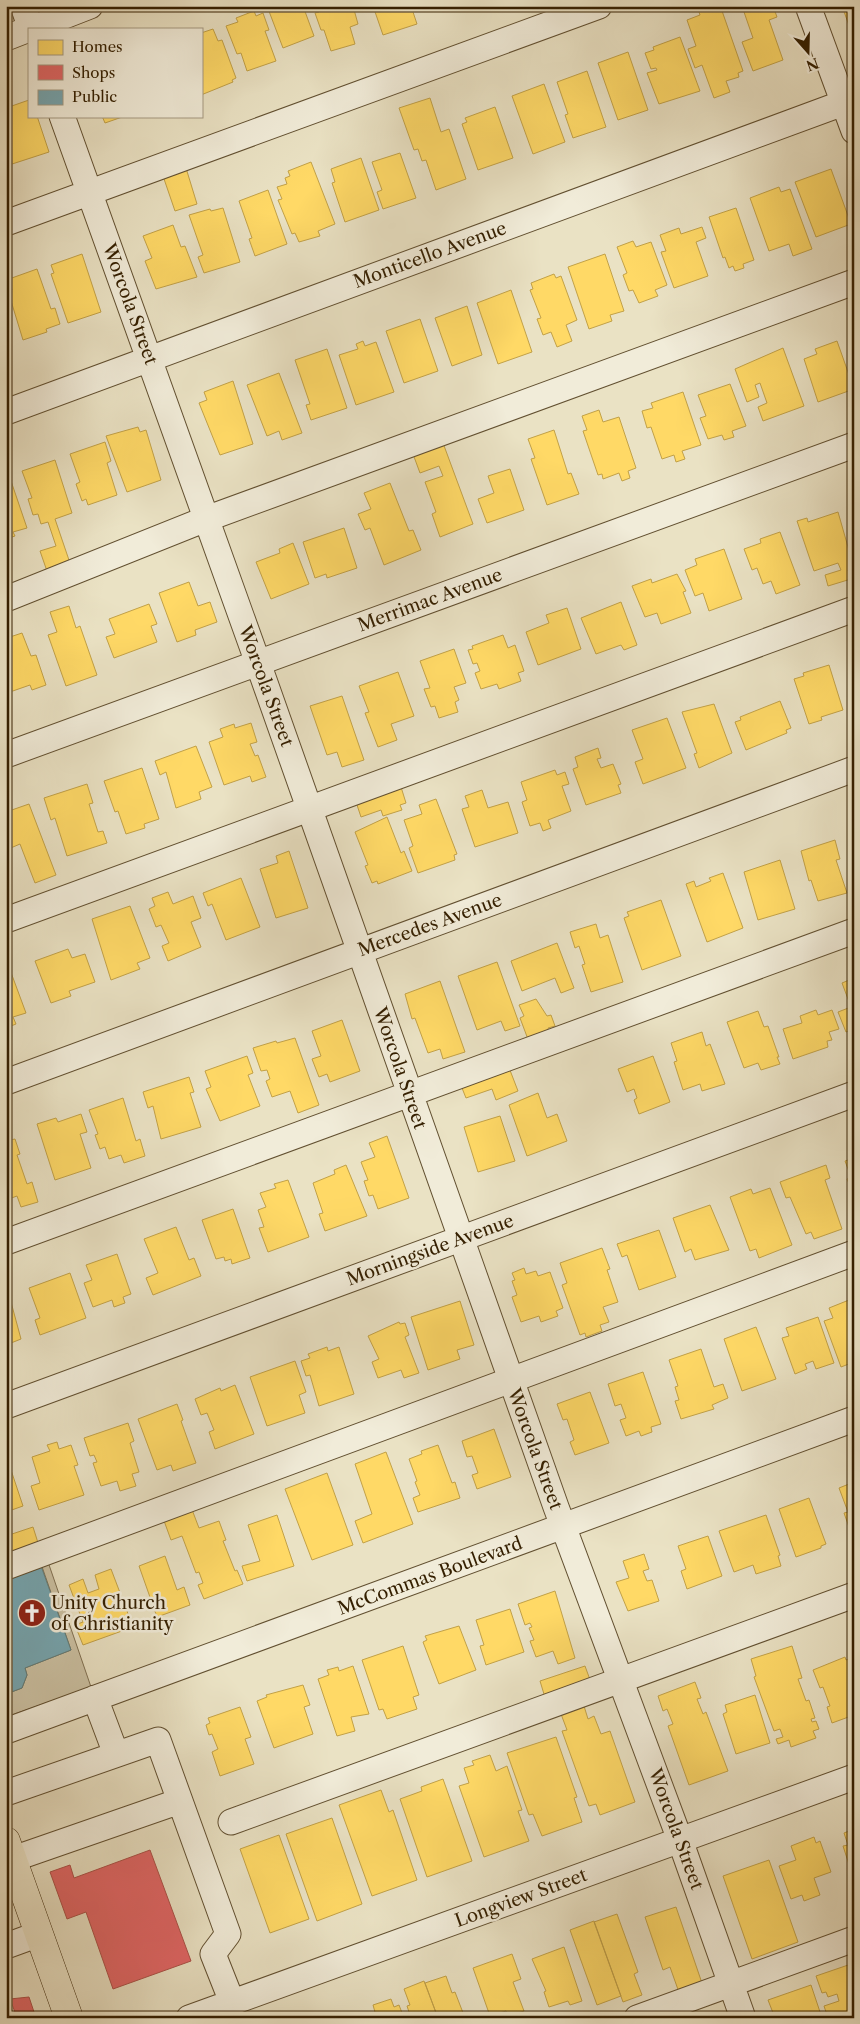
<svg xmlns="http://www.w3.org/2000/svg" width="860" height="2024" font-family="'Libre Caslon Text',serif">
<rect width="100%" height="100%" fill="#eae2c4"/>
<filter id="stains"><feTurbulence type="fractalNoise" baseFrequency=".004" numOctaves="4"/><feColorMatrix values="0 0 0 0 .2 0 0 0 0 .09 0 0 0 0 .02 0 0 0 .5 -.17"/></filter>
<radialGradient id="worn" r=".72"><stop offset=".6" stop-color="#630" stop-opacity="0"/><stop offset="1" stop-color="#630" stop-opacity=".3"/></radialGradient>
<path fill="#cbc1a3" stroke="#807052" d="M47,1559L91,1687L6,1717V1694L22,1688L27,1675L25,1668L71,1650L40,1561Z"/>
<path fill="#ffd966" stroke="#c2a147" d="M267,6H303L314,36L283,48Z
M317,6H353L358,24L350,27L355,44L331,51L324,30H321L315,13L319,12Z
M373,6H411L417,24L383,35Z
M697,6H713L714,11L721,8L743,71L738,73L739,77L726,81L730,92L714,98L702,65L695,68L688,49L696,46L687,20L700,15Z
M760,6H773L777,17L769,20L783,60L753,71L742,42L753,38L744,12Z
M842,6H854V30L851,31Z
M254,11L256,16L263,13L269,30L265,31L276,61L247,71L241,53L237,54L226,26L238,22L236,18Z
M213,29L218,41L222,40L236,78L232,80L233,82L201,95V33Z
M680,37L700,91L659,104L647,73L657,70L656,68L651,69L645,53L654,50L653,47Z
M628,52L648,110L618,120L598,63Z
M587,71L606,127L573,138L565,115L568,114L557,82Z
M544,84L565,142L533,154L512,96Z
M430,98L441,132L449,129L466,179L436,190L426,160L422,161L418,149L414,150L399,108Z
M29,100V116H37L49,152L6,166V108Z
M495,107L513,158L478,170L462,124L467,122L465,118Z
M102,116H125L105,123Z
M400,153L416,198L383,209L377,192L382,190L372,162Z
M361,158L379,210L345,222L332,183L335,182L331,169Z
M311,162L335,224L318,231L320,236L299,242L295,233L292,234L278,200L282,199L277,187L287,184L285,178L290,176L288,171Z
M186,168L197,204L175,211L163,176Z
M831,169L851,224L816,237L795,182Z
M779,187L781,192L790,189L812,249L793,256L789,244L769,251L750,198Z
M268,190L287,244L255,256L249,239L252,238L239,201Z
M223,208L240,262L204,273L198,257L203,255L189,215L210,209L211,211Z
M736,208L754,260L743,264L744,268L735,271L733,266L729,268L725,257L723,258L709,217Z
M173,225L181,247L185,246L197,277L156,289L145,261L152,258L143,236Z
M702,227L706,238L696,242L708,276L674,288L661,252L666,251L660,235L679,228L681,234Z
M633,241L636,247L651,242L667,285L655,290L658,296L639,303L633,290L629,291L623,275L627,273L617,247Z
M82,254L101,312L68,323L51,274L54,273L51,265Z
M605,254L624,311L610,315L612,321L589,329L568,267Z
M37,269L51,309L55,308L60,324L46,329L47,332L23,340L8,291L12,290L9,279Z
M554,274L556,278L561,276L577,320L566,325L572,341L557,347L551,332L543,335L537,319L541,318L530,290L533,289L531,283Z
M511,290L532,352L498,364L477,303Z
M467,306L482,355L452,366L435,318Z
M420,319L438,371L404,383L386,331Z
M363,341L365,346L376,342L394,392L356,405L339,355L358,349L356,344Z
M837,341L854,389L818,402L804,359L817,354L815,349Z
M783,348L804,406L763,421L758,407L767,403L760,383L755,385L759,397L747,402L735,369Z
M327,349L347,408L311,420L306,405L310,404L295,360Z
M279,373L302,433L282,440L279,431L267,436L247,385Z
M233,381L253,444L220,455L199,403L207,400L204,392Z
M730,384L746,426L732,431L734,437L724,440L722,435L708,439L700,418L706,416L698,395Z
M683,392L701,445L682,451L685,459L676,462L674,455L662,459L651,427L647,428L642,411L653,408L651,403Z
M599,410L603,422L619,417L636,468L628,471L630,478L622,481L619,473L603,479L602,474L598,475L583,431L587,430L582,416Z
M138,427L140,432L146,430L161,480L127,492L106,436Z
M554,430L568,474L571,473L579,494L547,505L531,459L535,458L528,439Z
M105,442L111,461L107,463L117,495L88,505L86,499L82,501L76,484L80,482L70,454Z
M443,443L473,524L440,537L432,514L436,512L425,482L443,476L439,466L420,473L413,454Z
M55,460L72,513L55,519L71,566L48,574L40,551L56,546L48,522L41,524L38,514L33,515L28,499L32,498L22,471Z
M510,469L524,510L487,523L478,499L494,493L488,476Z
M10,478L27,528L13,532L15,536L6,539V479Z
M390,483L409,531L413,530L421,550L384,565L370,528L365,530L358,514L371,509L364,493Z
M838,512L854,568L848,570L851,579L828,586L825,575L841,570L838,563L814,571L797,521L807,518L808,522Z
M344,528L357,568L327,578L326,574L315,578L303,542Z
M780,532L800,585L776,594L771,581L763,584L757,568L752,570L744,549L761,543L760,539Z
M293,543L309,584L271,599L256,562L280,553L279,549Z
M724,549L742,599L709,611L703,593L695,596L685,570L697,565L695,559Z
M677,574L686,591L683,592L691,613L661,624L657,613L645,617L632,586L651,579L652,583Z
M189,582L198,606L210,602L217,622L195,630L196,635L177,642L159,593Z
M621,602L637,645L624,650L621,645L596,654L581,618Z
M149,604L157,624L151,626L157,642L114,658L106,637L115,634L109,619Z
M69,606L76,628L80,626L97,675L66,686L48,635L57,632L50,612Z
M567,608L581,649L538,665L526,632L549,623L546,615Z
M22,633L31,656L36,655L46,685L32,690L30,685L7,693L6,647L10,646L7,638Z
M503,635L508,648L515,645L524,671L518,673L521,681L499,689L497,684L481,689L475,673L480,671L477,663L473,664L468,650L473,649L472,646Z
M454,649L466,683L454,687L459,700L455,702L458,712L439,718L435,706L431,707L424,689L430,688L420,661Z
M829,665L843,710L821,717L822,720L809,724L794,679L804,676L803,673Z
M398,672L414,716L391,724L397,740L378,747L365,713L369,712L359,686Z
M342,696L364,760L342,767L337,752L327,755L310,706Z
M780,701L791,728L786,730L787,733L746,750L735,722L741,720L740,717Z
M714,704L732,753L699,768L694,754L697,753L682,712Z
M667,718L686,768L643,784L635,762L643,759L632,730Z
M251,723L257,742L250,744L255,756L258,755L266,777L252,782L250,776L224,785L209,742L223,737L220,729L234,724L235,728Z
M196,746L212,787L199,792L201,799L176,808L166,772L160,775L155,761Z
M598,748L601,758L597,759L601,768L613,764L621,784L618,785L621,793L586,805L573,769L578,767L575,757Z
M142,768L159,819L144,824L145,828L126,834L118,811L115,812L104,781Z
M555,770L557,775L565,772L569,784L562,786L571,811L548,820L551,828L543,831L540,823L530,826L522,802L527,800L521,782Z
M87,784L93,803L89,804L98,832L103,831L107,843L67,856L55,818L51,820L44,798Z
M401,787L406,803L400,805L402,810L383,816L381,810L361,817L355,799Z
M482,790L488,808L508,802L518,833L475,847L462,809L469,807L465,796Z
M436,799L457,854L454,855L455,860L418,873L409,848L413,846L404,820L422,814L419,805Z
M29,804L56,875L35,883L20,844L6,850V812Z
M387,817L401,853L404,851L412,871L378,884L377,881L372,883L365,866L368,865L355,832Z
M835,840L840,859L836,860L847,893L818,901L811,880L809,881L801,851Z
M289,851L308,908L276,918L260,869L278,863L276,856Z
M780,860L795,909L758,920L744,872Z
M723,873L743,928L707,942L686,884L694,881L696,887L711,881L709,878Z
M241,878L260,927L226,940L212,904L208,906L203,893Z
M168,892L173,904L193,896L201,918L191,922L201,947L168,961L162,946L169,943L161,925L156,927L149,909L155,906L152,898Z
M661,900L681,956L642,970L624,918L629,916L627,912Z
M130,906L150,958L137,963L140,969L111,980L92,919Z
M596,924L600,938L608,935L623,982L591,992L582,965L585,964L579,946L575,948L570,932Z
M557,943L574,988L561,993L555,978L522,991L511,961Z
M68,949L72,958L85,954L95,982L69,991L71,996L51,1003L35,961Z
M6,959L26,1013L13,1017L16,1024L6,1028Z
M497,962L520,1026L505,1031L501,1021L477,1030L458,976Z
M854,978V1029L846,1032L838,1012L851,1007L842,983Z
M440,981L465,1052L443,1059L440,1049L428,1053L415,1018L412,1019L405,994Z
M536,999L547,1016L551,1015L555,1026L548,1028L550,1034L529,1042L520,1018L524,1016L519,1005Z
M816,1010L818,1015L832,1010L839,1029L829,1032L832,1040L827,1041L828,1047L793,1059L783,1029L802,1023L800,1016Z
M758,1011L764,1027L768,1026L779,1057H777L780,1064L761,1070L758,1063L744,1068L727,1022Z
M342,1020L360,1071L330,1082L327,1074L319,1077L312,1059L321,1056L312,1031Z
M702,1032L706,1046L710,1044L725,1084L702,1091L700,1084L683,1090L674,1062L677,1061L671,1043Z
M295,1038L319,1105L298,1113L290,1091L272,1097L266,1081L270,1079L267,1070L261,1071L253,1048L276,1041L277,1043Z
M247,1056L253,1073L248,1075L260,1106L220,1121L206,1089L211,1087L205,1071Z
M653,1056L670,1102L639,1114L634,1100L637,1098L634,1089L627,1092L618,1069Z
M508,1065L518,1091L496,1100L492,1089L466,1098L460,1083Z
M189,1077L194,1092L190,1093L201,1127L161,1139L153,1106L148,1108L143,1092Z
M538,1093L547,1118L557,1114L567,1141L527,1156L509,1105Z
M123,1098L136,1141L140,1139L145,1156L124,1163L121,1155L109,1159L105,1147L100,1149L95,1135L98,1134L89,1110Z
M81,1114L87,1132L80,1134L91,1168L55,1180L37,1124L56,1118L58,1122Z
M500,1116L515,1161L478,1172L464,1127Z
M6,1136H9L10,1140L15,1139L20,1154L17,1155L27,1184L32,1182L38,1202L21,1207L17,1196L6,1200Z
M387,1136L409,1198L378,1209L373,1195L369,1196L364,1181L368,1180L361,1162L375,1157L369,1143Z
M854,1158V1196L847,1179L851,1177L845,1161Z
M346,1165L367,1216L325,1231L319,1214L323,1213L313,1183L335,1174L334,1170Z
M826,1165L830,1178L825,1180L842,1229L814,1239L811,1232L806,1234L790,1197L786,1198L780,1182Z
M288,1180L309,1237L268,1252L259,1228L264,1227L258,1210L266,1207L260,1193L276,1188L274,1184Z
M770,1188L792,1245L759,1258L756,1249L750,1251L730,1197L751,1189L753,1194Z
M710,1205L729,1250L695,1260L691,1249L685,1252L673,1218Z
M233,1209L250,1258L232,1264L231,1259L225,1261L224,1257L216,1259L202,1220Z
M176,1227L189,1260L194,1258L201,1276L153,1295L146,1278L158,1273L144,1239Z
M659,1230L676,1277L639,1290L627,1255L622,1257L617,1244Z
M602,1248L610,1269L607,1270L618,1302L603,1307L609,1322L600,1325L602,1331L586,1337L585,1333L580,1335L562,1285L567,1283L560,1263Z
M117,1254L131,1294L123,1297L125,1303L114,1307L112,1300L93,1307L84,1283L92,1280L86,1265Z
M524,1268L526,1274L536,1271L538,1276L550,1272L563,1308L556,1311L558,1316L541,1322L539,1316L521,1322L512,1297L517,1295L512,1281L515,1280L512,1273Z
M70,1273L86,1318L40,1335L35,1320L40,1318L29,1288Z
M6,1291H8L21,1339L6,1345Z
M854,1298V1362L841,1367L824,1321L833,1318L829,1308Z
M460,1301L474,1345L457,1350L460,1359L428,1370L411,1317Z
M818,1317L834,1363L816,1369L813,1361L805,1364L807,1369L795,1374L782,1338L789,1336L786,1328Z
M399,1322L400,1324L405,1323L409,1335L405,1337L419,1373L404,1378L401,1370L378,1378L372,1362L379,1359L368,1336Z
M756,1327L776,1379L742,1391L724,1339Z
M327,1347L328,1351L339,1347L354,1394L319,1406L310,1375L306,1376L301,1361L310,1358L308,1354Z
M701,1349L714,1387L723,1384L728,1398L712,1405L714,1409L681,1419L675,1401L679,1400L675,1387L678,1386L669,1360Z
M295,1361L306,1392L299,1395L305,1413L267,1426L250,1377Z
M643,1372L661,1424L651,1427L652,1432L641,1436L639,1431L626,1436L620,1420L626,1418L621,1404L615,1406L608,1384Z
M235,1385L254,1434L215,1449L209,1432L214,1430L207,1413L201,1415L195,1399L220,1388L221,1391Z
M590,1392L609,1443L575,1455L570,1442L574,1440L567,1419L563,1420L557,1404Z
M177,1404L183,1420L181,1421L196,1463L173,1471L171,1465L157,1470L138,1419Z
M128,1423L134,1441L130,1443L139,1472L132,1474L136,1486L120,1491L117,1481L101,1486L93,1463L97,1462L94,1455L90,1456L84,1438Z
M494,1429L511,1477L477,1489L472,1475L478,1473L472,1456L467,1457L462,1441Z
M57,1442L59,1449L71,1445L78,1465L74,1466L84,1495L39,1510L31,1486L40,1483L32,1457L50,1451L47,1445Z
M438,1445L452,1483L455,1482L460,1498L418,1512L413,1498L420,1495L415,1482L417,1481L409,1459L422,1454L421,1451Z
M386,1452L413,1524L363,1543L355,1521L372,1514L355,1464Z
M11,1470L23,1506L6,1512V1471Z
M327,1473L353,1545L312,1560L285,1489Z
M854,1482V1526L849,1527L844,1513L848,1512L839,1488Z
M809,1498L826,1544L821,1546V1548L796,1557L779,1509Z
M191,1507L199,1528L219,1521L226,1540L223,1541L235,1571L237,1570L243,1584L204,1599L198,1585L203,1583L199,1572L196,1573L182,1536L171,1540L163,1518Z
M277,1515L294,1566L247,1581L242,1566L260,1561L248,1525Z
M766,1515L780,1555L778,1556L781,1566L756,1574L753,1565L734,1572L719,1531Z
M33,1527L39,1546L6,1557V1536Z
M708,1536L722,1576L687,1589L681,1571L686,1569L678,1546Z
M644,1554L649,1569L643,1571L647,1581L652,1580L659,1601L628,1611L616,1582L629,1578L623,1561Z
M165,1556L177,1590L184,1587L190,1605L157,1617L139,1566Z
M111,1569L133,1627L83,1645L75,1625L83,1622L69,1585L83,1579L88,1593L99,1589L95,1575Z
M555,1591L575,1658L558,1664L553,1651L536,1657L530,1641L534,1640L529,1628L532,1627L530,1623L525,1625L518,1604Z
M510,1609L524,1652L486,1665L480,1646L484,1645L476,1620Z
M459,1626L476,1670L439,1684L423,1642L427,1640L425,1636Z
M403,1646L419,1695L413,1697L417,1709L387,1719L383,1709L379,1710L362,1660Z
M792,1646L802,1678L798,1679L806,1701L809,1700L815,1718L811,1719L812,1722L816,1721L819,1729L813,1731L816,1738L791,1747L789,1740L778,1744L776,1739L783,1737L780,1729L774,1731L754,1677L756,1676L751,1659Z
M845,1657L846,1660L854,1657V1715L832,1723L827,1707L830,1706L823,1687L820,1688L813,1670Z
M353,1666L369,1714L351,1717L355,1731L337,1736L318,1679L329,1675L327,1670L338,1667L339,1671Z
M585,1666L593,1688L547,1704L540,1681Z
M695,1682L701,1698L697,1699L703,1714L706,1712L728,1771L689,1785L668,1726L673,1724L667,1709L663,1711L658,1696Z
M303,1685L310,1705L304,1707L313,1734L274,1748L257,1701L267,1697L266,1695Z
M755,1695L770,1743L736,1754L723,1714L727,1712L725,1705Z
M584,1706L588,1719L594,1716L601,1734L610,1731L635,1802L600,1815L596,1804L589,1806L562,1731L567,1730L561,1714Z
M240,1707L251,1737L245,1739L254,1764L220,1776L212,1752L218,1749L212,1734L209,1735L206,1725L210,1723L208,1718Z
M556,1737L577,1797L574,1798L582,1822L542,1836L533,1814L529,1815L507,1753Z
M490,1755L496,1771L507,1766L522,1810L518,1811L529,1841L484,1857L459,1786L469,1783L464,1768L474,1765L472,1761Z
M443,1779L472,1861L427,1877L400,1799L422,1791L421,1787Z
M381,1790L389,1812L393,1810L417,1880L372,1896L339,1805Z
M332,1818L362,1904L317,1921L286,1834Z
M854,1829V1880L843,1846L848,1845L844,1833Z
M279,1835L309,1919L270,1933L240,1849Z
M814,1837L816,1843L820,1841L831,1872L814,1878L820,1895L804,1901L802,1895L791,1899L779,1866L796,1860L791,1846Z
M769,1860L798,1942L752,1959L723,1876Z
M676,1907L704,1989L681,1998L670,1967L663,1970L645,1917Z
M617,1914L638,1972L634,1974L642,1995L623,2002L594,1922Z
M594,1921L621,1996L597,2005L570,1930Z
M564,1947L582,2001L570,2005L568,2001L549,2007L544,1992L546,1991L532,1959Z
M512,1954L521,1979L513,1982L524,2011L508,2016L506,2011L490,2016L473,1968Z
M854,1963V2018H828L824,2006L839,2001L837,1994L828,1997L826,1992L822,1993L816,1976Z
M446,1976L452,1993L455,1992L465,2018H438L425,1983Z
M424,1981L438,2018H411L407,2006L410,2005L404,1989Z
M811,1985L822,2018H775L768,2000Z
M391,1999L394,2007L399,2005L404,2018H359L375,2012L373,2005Z"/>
<path fill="#e06666" stroke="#ac5147" d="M150,1850L191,1961L113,1989L86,1912L67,1919L50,1872L70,1865L74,1878Z
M29,1997L36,2018H8L16,2015L10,1999Z"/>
<path fill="#76a5af" stroke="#627d7a" d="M40,1563L71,1650L25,1668L27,1675L22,1688L6,1694V1575Z"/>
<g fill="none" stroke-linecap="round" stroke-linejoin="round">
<defs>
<path id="minor" d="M23,6L31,29
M808,6L854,131
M31,29L90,6
M6,38L29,29
M62,116L258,663L556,1507L680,1840L743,2018
M6,223L599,6
M6,412L854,99
M6,599L206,519L854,282
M6,755L854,445
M6,920L854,609
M6,1082L854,769
M6,1242L854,931
M6,1406L854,1094
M6,1567L854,1253
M95,1698L116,1754
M6,1731L854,1419
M6,1793L158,1740L228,1934L213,1954L232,2002
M231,1822L854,1595
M13,1859L180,1801
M6,1946L39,1934
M189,2018L854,1777
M637,2018L854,1939"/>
<path id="major" d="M6,1841L69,2018"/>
</defs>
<use href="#minor" stroke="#625031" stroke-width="27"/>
<use href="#major" stroke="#341f00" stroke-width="29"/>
<use href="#minor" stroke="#f1ecd9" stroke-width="25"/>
<use href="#major" stroke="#eae2c4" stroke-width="28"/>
</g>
<defs>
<symbol id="church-disc" viewBox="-11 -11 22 22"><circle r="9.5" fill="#8f2418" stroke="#f1ecd9"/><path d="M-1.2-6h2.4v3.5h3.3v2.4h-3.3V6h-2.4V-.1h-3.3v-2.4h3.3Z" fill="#fff"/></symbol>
</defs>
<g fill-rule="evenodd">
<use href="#church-disc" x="16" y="1597" width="32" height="32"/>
</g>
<g text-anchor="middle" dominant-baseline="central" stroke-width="5" stroke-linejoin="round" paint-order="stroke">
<g font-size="18" fill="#341f00" stroke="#f1ecd9">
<text transform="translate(430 255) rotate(-20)">Monticello Avenue</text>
<text transform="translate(130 304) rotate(70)">Worcola Street</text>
<text transform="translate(430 600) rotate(-20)">Merrimac Avenue</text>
<text transform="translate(266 686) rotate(70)">Worcola Street</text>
<text transform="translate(430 925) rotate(-20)">Mercedes Avenue</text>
<text transform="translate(400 1068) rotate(71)">Worcola Street</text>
<text transform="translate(430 1250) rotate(-20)">Morningside Avenue</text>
<text transform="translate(535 1449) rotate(70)">Worcola Street</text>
<text transform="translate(430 1576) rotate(-20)">McCommas Boulevard</text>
<text transform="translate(676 1829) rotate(70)">Worcola Street</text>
<text transform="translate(521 1898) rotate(-20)">Longview Street</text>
</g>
<g font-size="18" fill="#341f00" stroke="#f1ecd9" text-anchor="start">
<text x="51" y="1603">Unity Church<tspan x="51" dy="21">of Christianity</tspan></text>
</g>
</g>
<rect width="860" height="2024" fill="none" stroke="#eae2c4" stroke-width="25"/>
<rect x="8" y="8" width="845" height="2009" fill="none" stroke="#341f00" stroke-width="2.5"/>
<rect x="12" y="12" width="835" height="1999" fill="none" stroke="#341f00"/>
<rect x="28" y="28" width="175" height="90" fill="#f1ecd9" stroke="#a59a82"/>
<rect x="38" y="40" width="25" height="15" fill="#ffd966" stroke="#a59a82"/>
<text x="72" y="52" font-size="15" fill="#341f00">Homes</text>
<rect x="38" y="65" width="25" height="15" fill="#e06666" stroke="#a59a82"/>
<text x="72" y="78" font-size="15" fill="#341f00">Shops</text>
<rect x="38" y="90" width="25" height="15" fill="#76a5af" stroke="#a59a82"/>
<text x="72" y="102" font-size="15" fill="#341f00">Public</text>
<g transform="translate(808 52) rotate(160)" stroke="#f1ecd9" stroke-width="4" paint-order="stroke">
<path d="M0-4L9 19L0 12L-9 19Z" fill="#341f00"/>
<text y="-8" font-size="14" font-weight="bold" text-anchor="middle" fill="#341f00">N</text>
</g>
<rect width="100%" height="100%" filter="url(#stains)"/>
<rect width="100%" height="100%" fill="url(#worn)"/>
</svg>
